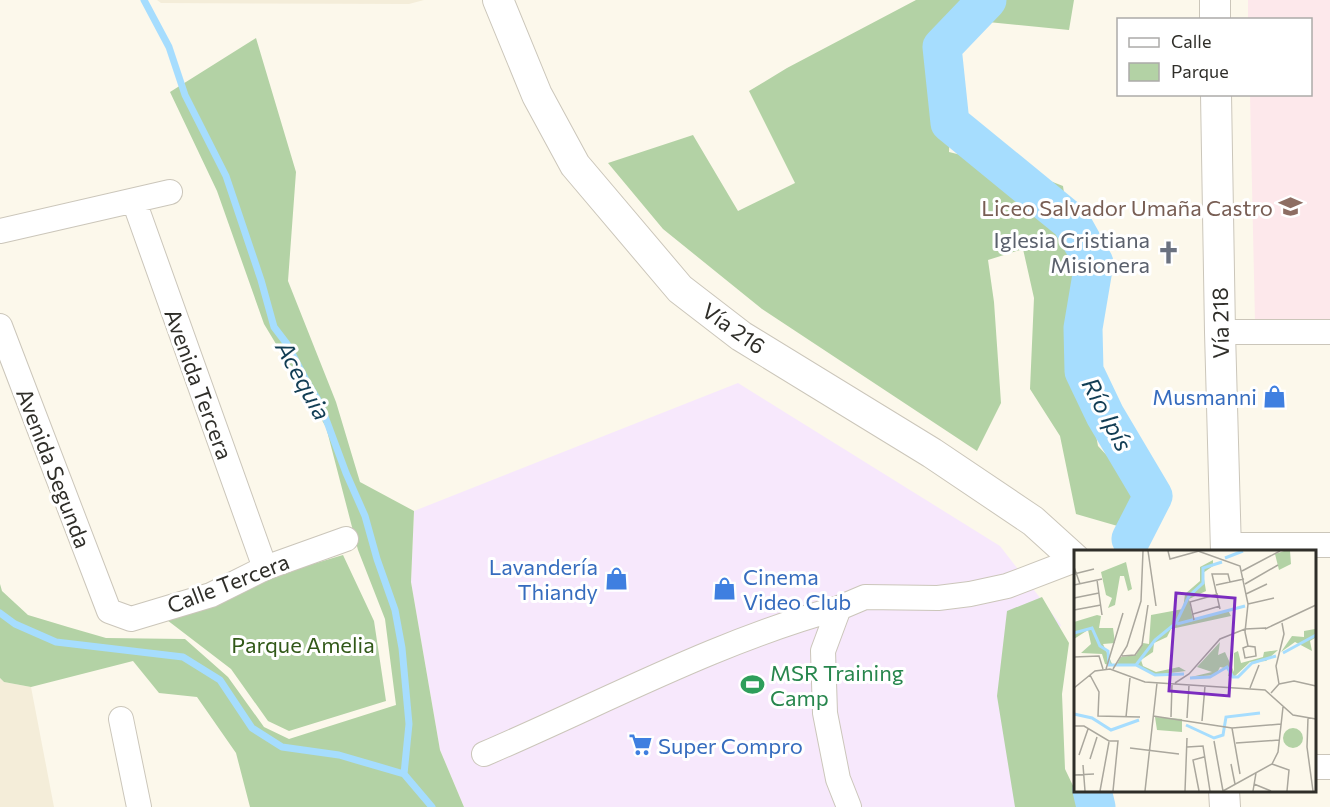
<svg xmlns="http://www.w3.org/2000/svg" width="1330" height="807" font-family="Commissioner,sans-serif">
<rect width="100%" height="100%" fill="#fcf8eb"/>
<path fill="#f7e8fc" d="M738,383L1000,546L1061,625L1026,697L1054,807H464L440,750L411,582L414,511Z"/>
<path fill="#f4edd9" d="M157,0H424L409,4L161,3Z
M0,678L4,682L31,687L54,807H0Z"/>
<path fill="#fde8eb" d="M1248,0H1330V320L1255,322L1250,95L1310,94V20L1248,19Z"/>
<path fill="#b3d2a5" d="M916,0H1074L1069,30L978,21L952,70L949,152L1022,170L1063,186L1083,328L1084,371L1098,446L1142,493L1121,527L1076,514L1060,436L1030,389L1034,298L1023,249L988,260L994,302L1001,403L977,451L762,309L663,229L608,163L693,135L738,211L795,183L749,91L787,68Z
M256,38L296,172L288,281L336,402L360,482L414,511L411,582L440,750L464,807H250L236,753L197,697L159,693L133,661L31,687L4,682L0,678V584L2,591L28,615L68,627L106,638L185,639L228,677L264,727L289,739L396,705L385,619L358,550L326,427L264,324L217,191L170,92Z
M343,555L374,621L386,701L289,731L268,721L231,669L167,620L266,578Z
M1042,597L1069,643L1062,694L1065,769L1075,790L1077,791L1086,807H1015L997,696L1007,611Z"/>
<g fill="none" stroke-linecap="round" stroke-linejoin="round">
<path stroke="#a6ddfe" stroke-width="7" d="M144,0L169,47L185,95L226,176L261,280L274,327L287,344L307,382L320,403L346,473L365,516L377,559L395,610L402,648L409,724L404,774
M0,613L15,624L56,642L183,657L220,680L252,728L282,747L339,755L404,774L432,807"/>
<path stroke="#a6ddfe" stroke-width="39" d="M987,0L942,47L950,123L1071,222L1094,263L1083,328L1084,371L1105,415L1153,496L1131,539
M1092,790L1096,807"/>
<defs>
<path id="minor" d="M134,201L265,568
M0,231L170,192
M0,326L109,611L131,619L211,595L265,568L346,539
M1220,332H1330
M1226,545H1330
M121,719L139,807
M484,754C601,704 717,641 839,608
M1314,767H1330
M849,807L838,779L825,713L823,651L839,608L865,597L938,598L970,594L1007,586L1075,560"/>
<path id="major" d="M498,0L537,95L575,165L680,289L741,336L932,453L1033,521L1075,559
M1215,0V20
M1216,94L1220,332L1226,552
M1224,790L1225,807"/>
</defs>
<use href="#minor" stroke="#cbc6ba" stroke-width="26"/>
<use href="#major" stroke="#cbc6ba" stroke-width="32"/>
<use href="#minor" stroke="#fff" stroke-width="24"/>
<use href="#major" stroke="#fff" stroke-width="30"/>
</g>
<defs>
<symbol id="school-bare" viewBox="-9 -9 18 18"><path d="M0-5L7-2L0 1L-7-2ZM-4 1L0 2.5L4 1V4Q0 6-4 4Z" fill="#8d6e63" stroke="#fff" stroke-width="2.5" paint-order="stroke"/></symbol>
<symbol id="church-bare" viewBox="-9 -9 18 18"><path d="M-1.2-6h2.4v3.5h3.3v2.4h-3.3V6h-2.4V-.1h-3.3v-2.4h3.3Z" fill="#6b7280" stroke="#fff" stroke-width="2.5" paint-order="stroke"/></symbol>
<symbol id="shop-bare" viewBox="-9 -9 18 18"><path d="M-5-2.5h2.3a2.7 3.5 0 0 1 5.4 0H5L5.5 6h-11ZM-1.5-2.5h3a1.5 2.3 0 0 0-3 0Z" fill="#3f7fe0" stroke="#fff" stroke-width="2.5" paint-order="stroke"/></symbol>
<symbol id="stadium-bare" viewBox="-9 -9 18 18"><path d="M0-5a6.5 5 0 1 0 0 10a6.5 5 0 1 0 0-10ZM-3.5-1.8h7v3.6h-7Z" fill="#2e9e5b" stroke="#fff" stroke-width="2.5" paint-order="stroke"/></symbol>
<symbol id="supermarket-bare" viewBox="-9 -9 18 18"><path d="M-6-5.5h2.5l.6 2H6L4.5 2H-2.5L-4.4-4H-6ZM-1.5 3.2a1.3 1.3 0 1 0 .1 0ZM3 3.2a1.3 1.3 0 1 0 .1 0Z" fill="#3f7fe0" stroke="#fff" stroke-width="2.5" paint-order="stroke"/></symbol>
</defs>
<g fill-rule="evenodd">
<use href="#school-bare" x="1274" y="190" width="33" height="33"/>
<use href="#church-bare" x="1152" y="236" width="33" height="33"/>
<use href="#shop-bare" x="1258" y="380" width="33" height="33"/>
<use href="#shop-bare" x="600" y="562" width="33" height="33"/>
<use href="#shop-bare" x="708" y="572" width="33" height="33"/>
<use href="#stadium-bare" x="736" y="668" width="33" height="33"/>
<use href="#supermarket-bare" x="624" y="728" width="33" height="33"/>
</g>
<g text-anchor="middle" dominant-baseline="central" stroke-width="6" stroke-linejoin="round" paint-order="stroke">
<g font-size="22" fill="#785e54" stroke="#fff" text-anchor="end">
<text x="1273" y="207">Liceo Salvador Umaña Castro</text>
</g>
<g font-size="22" fill="#5b616d" stroke="#fff" text-anchor="end">
<text x="1150" y="239">Iglesia Cristiana<tspan x="1150" dy="25">Misionera</tspan></text>
</g>
<g font-size="22" fill="#2f2e29" stroke="#fff">
<text transform="translate(1220 323) rotate(-91)">Vía 218</text>
<text transform="translate(734 328) rotate(35)">Vía 216</text>
<text transform="translate(199 384) rotate(70)">Avenida Tercera</text>
<text transform="translate(54 468) rotate(69)">Avenida Segunda</text>
<text transform="translate(228 583) rotate(-21)">Calle Tercera</text>
</g>
<g font-size="22" fill="#366cbe" stroke="#fff" text-anchor="end">
<text x="1257" y="396">Musmanni</text>
<text x="598" y="566">Lavandería<tspan x="598" dy="25">Thiandy</tspan></text>
<text x="743" y="576" text-anchor="start">Cinema<tspan x="743" dy="25">Video Club</tspan></text>
<text x="658" y="745" text-anchor="start">Super Compro</text>
</g>
<g font-size="22" fill="#325919" stroke="#fff">
<text x="303" y="644">Parque Amelia</text>
</g>
<g font-size="22" fill="#27864d" stroke="#fff" text-anchor="start">
<text x="770" y="672">MSR Training<tspan x="770" dy="25">Camp</tspan></text>
</g>
<g font-size="24" font-style="italic" fill="#113d54" stroke="#fff">
<text transform="translate(304 380) rotate(61)">Acequia</text>
<text transform="translate(1108 414) rotate(62)">Río Ipís</text>
</g>
</g>
<g transform="translate(1074 550)">
<rect width="242" height="242" fill="#fcf8eb"/>
<path d="M210,1H216L217,14L205,20L201,4ZM139,10V16L129,23L132,41L115,49L119,70L115,72L154,60L157,66L97,79L93,87L80,93L79,102L67,110L69,116L82,122L105,117L112,121L81,125L62,115L42,116L47,107L62,105L69,93L75,94L77,65L109,59L111,44L126,31V17ZM52,12L58,39L54,41L50,26H46L41,55L34,58L38,48L32,45L27,22ZM23,65L27,66L25,78H39L41,93L29,94L39,116L31,114L28,104L7,103L17,94L14,80L0,89V72ZM241,79V88L236,91L238,101L221,92L207,102L218,86L230,87V81ZM146,92L144,105L151,102L160,122V103L164,101L167,113L189,107L190,102L204,100L192,111L176,112L160,127L154,126L155,119L146,117L142,125L117,127L138,122L123,117ZM81,167L108,169V182L83,180ZM209 188a10 10 0 1 1 20 0a10 10 0 1 1-20 0Z" fill="#b3d2a5"/>
<path fill="none" stroke="#a6ddfe" stroke-width="3" d="M151,8L169,1M103,74L171,56M0,83L18,78L26,96L34,101L35,115H62L81,125L110,124M209,103L242,85M62,115L81,90L102,73L115,46L129,33V18L148,12M116,128L136,127L153,117L159,127H164L178,113L202,106M0,164L18,168L37,180L65,170M112,175L140,188L149,185L152,167L186,163"/>
<path fill="none" stroke="#aaa79d" stroke-width="1.5" d="M74,1L82,56M94,1L96,9L125,1M124,1L166,16L174,54L171,82L174,96L181,97L182,106L171,108L169,98L174,96M0,17L6,34M168,21L206,1M0,24L20,19M23,30L28,65M171,34L204,15M0,35L28,29M142,35L170,29M172,44L193,34M0,48L25,43M174,54L200,48M146,59L138,24H154L156,32M0,60L27,55M119,64L146,56M120,70L116,52L144,44M191,79L242,55M48,106L61,105L68,95L74,55M0,107L25,106L29,119M32,119L49,63M39,119L53,96L67,51L69,1M16,125L25,142L24,166L66,167M101,133L115,124L146,89L171,79L192,78M205,134L220,131L242,136M0,138L21,121L36,119L71,132L191,140L219,165L242,169M176,138L185,115M197,143L205,134L202,116L210,84L208,73M79,166L158,178L207,174M52,167L56,128M97,167L98,134M113,168L115,135M234,168L233,197L239,241M128,171L131,136M0,176H10L35,191H44L39,241M158,178L166,224M140,191L149,241M162,193L205,190M113,197L129,196L136,241M56,198L105,204M5,205L14,179M16,209L23,187M157,214L161,234M198,214L215,220L213,241M9,215L11,241M0,225L20,224M180,234L197,241M26,241L35,192M71,241L83,133M111,241L113,188M125,241L119,210L130,207M149,241L198,214L204,202L209,157M179,241L182,223"/>
<path fill="#7b2cbf" fill-opacity="0.15" stroke="#7b2cbf" stroke-width="3" d="M102,43L161,48L155,146L95,141Z"/>
<rect width="242" height="242" fill="none" stroke="#2f2e29" stroke-width="3"/>
</g>
<rect x="1117" y="18" width="195" height="78" fill="#ffffff" stroke="#acaba9" stroke-width="1.5"/>
<rect x="1129" y="38" width="30" height="9" fill="#ffffff" stroke="#acaba9" stroke-width="1.5"/>
<text x="1171" y="48" font-size="18" fill="#2f2e29">Calle</text>
<rect x="1129" y="63" width="30" height="18" fill="#b3d2a5" stroke="#acaba9" stroke-width="1.5"/>
<text x="1171" y="78" font-size="18" fill="#2f2e29">Parque</text>
</svg>
